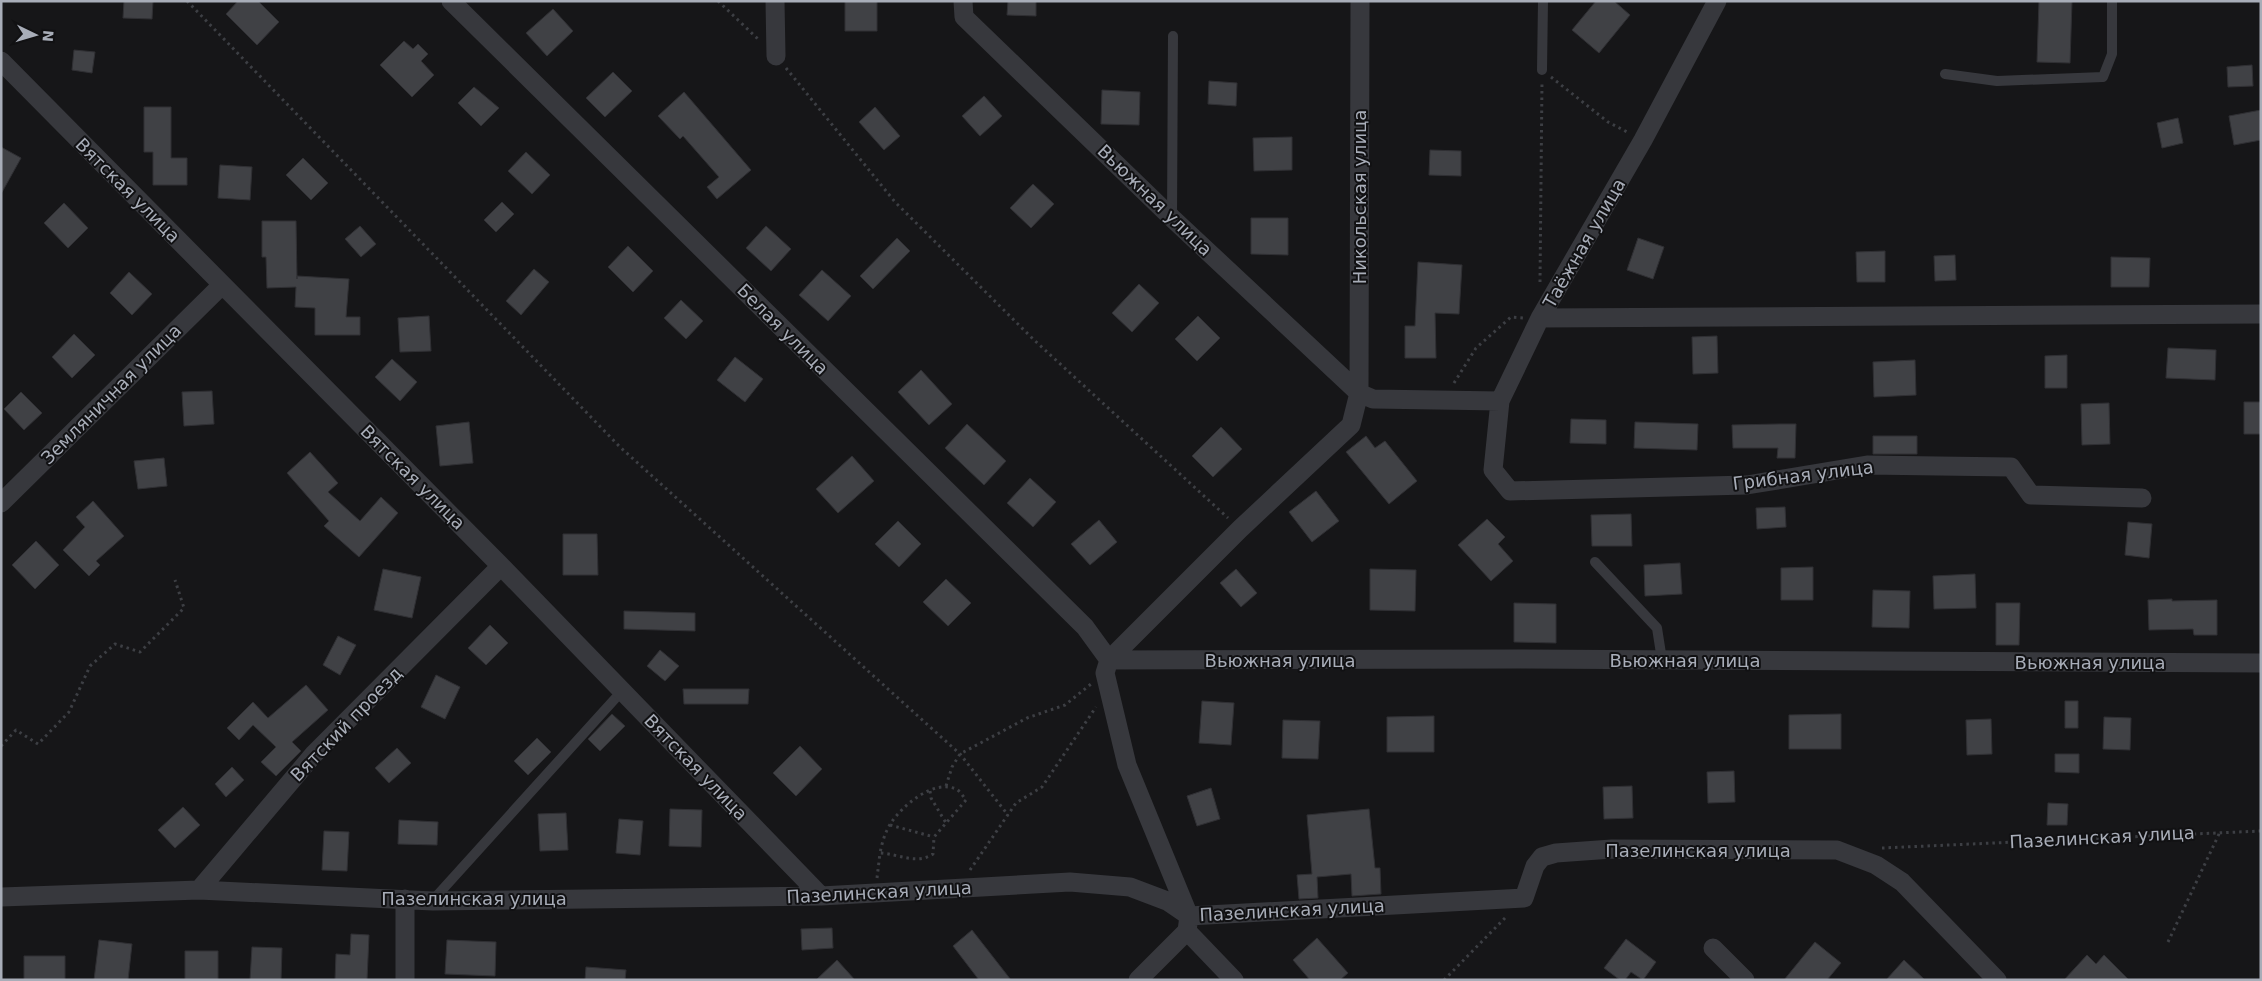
<svg xmlns="http://www.w3.org/2000/svg" width="2262" height="981" font-family="'DejaVu Sans',sans-serif">
<rect width="100%" height="100%" fill="#161618"/>
<path fill="#404145" stroke="#303034" d="M124,1H153L152,19L123,18Z
M238,1H258L279,22L257,45L226,14Z
M845,1H877V31H845Z
M1008,1H1036V16L1007,15Z
M1596,1H1614L1630,15L1599,53L1572,30Z
M2039,1H2072L2070,63L2037,62Z
M553,9L573,31L547,56L526,33Z
M404,41L413,49L418,44L428,54L421,61L434,75L412,97L380,65Z
M74,50L95,52L92,73L72,70Z
M2252,65L2253,86L2228,87L2227,67Z
M613,72L632,91L605,117L586,98Z
M1209,81L1237,83L1236,106L1208,104Z
M474,87L499,108L481,126L458,103Z
M1102,90L1140,92L1139,125L1101,124Z
M684,92L751,170L717,199L707,187L719,177L683,136L680,139L658,116Z
M984,96L1002,116L980,136L962,116Z
M144,107H171V158H187V185H153V152H144Z
M875,107L900,136L884,150L859,122Z
M2261,110V140L2234,145L2229,116Z
M2178,118L2183,143L2162,148L2157,123Z
M1292,137V170L1254,171L1253,138Z
M1,147L21,158L1,194Z
M1430,150L1461,151V176L1429,175Z
M526,152L550,175L532,194L508,171Z
M303,158L328,183L311,200L286,175Z
M220,165L252,167L250,200L218,198Z
M1033,184L1054,204L1031,228L1010,208Z
M502,202L514,214L496,232L484,220Z
M64,203L88,228L68,248L44,223Z
M1251,218H1288V255L1251,254Z
M262,221H296L297,279V276L349,279L346,317H360V335H315V308L295,307L296,287L267,288L266,257H262Z
M360,226L376,244L361,257L345,239Z
M766,226L791,249L771,271L746,248Z
M897,238L910,251L873,289L860,276Z
M1638,238L1664,247L1653,279L1627,270Z
M628,246L653,271L633,292L608,267Z
M1885,251V282H1857L1856,252Z
M1955,255L1956,280L1935,281L1934,256Z
M2111,257L2150,258L2149,287H2111Z
M1418,262L1462,265L1459,314L1435,313L1436,358H1405V326H1415Z
M534,269L549,282L521,315L506,301Z
M822,270L851,296L828,321L799,295Z
M129,272L152,294L132,315L110,293Z
M1139,284L1159,303L1132,332L1112,313Z
M681,300L703,321L686,339L664,318Z
M429,316L431,351L400,352L398,318Z
M1198,316L1220,338L1197,361L1175,339Z
M74,334L95,355L72,378L52,357Z
M1717,336L1718,373L1693,374L1692,337Z
M2168,348L2216,350L2215,380L2166,378Z
M2067,355V388H2045V356Z
M735,357L763,379L745,402L717,380Z
M392,359L417,382L400,401L375,377Z
M1915,360L1916,395L1874,397L1873,362Z
M921,370L952,404L929,425L898,392Z
M212,391L214,424L184,426L182,392Z
M21,392L42,413L24,430L4,409Z
M2244,402H2261V434H2244Z
M2109,403L2110,444L2082,445L2081,404Z
M1571,419L1606,420V444L1570,443Z
M469,422L473,463L440,466L436,426Z
M1635,422L1698,424L1697,450L1634,448Z
M967,424L1006,461L984,485L945,448Z
M1779,424H1796L1795,458H1777L1778,448H1733L1732,425Z
M1221,427L1242,449L1213,477L1192,456Z
M1366,436L1375,448L1385,441L1417,481L1389,504L1346,452Z
M1873,436H1917V454H1873Z
M310,452L338,483L328,492L360,521L381,497L398,513L359,557L324,526L329,521L287,473Z
M852,456L874,481L838,513L816,489Z
M164,458L167,486L138,489L134,461Z
M1030,478L1056,502L1033,527L1007,503Z
M1316,491L1339,521L1312,542L1289,512Z
M93,501L124,536L96,561L100,565L89,576L63,550L85,527L76,517Z
M1785,507L1786,527L1757,529L1756,508Z
M1631,514L1632,546H1592L1591,515Z
M1487,519L1505,537L1498,544L1513,561L1491,581L1458,545Z
M1099,520L1117,542L1090,565L1071,544Z
M898,521L921,544L899,567L875,544Z
M2128,522L2152,524L2149,558L2125,555Z
M563,534H597L598,575H563Z
M36,541L59,565L35,589L12,565Z
M1680,563L1682,594L1645,596L1644,565Z
M1813,567V600H1781V568Z
M383,569L421,577L412,618L374,610Z
M1236,569L1257,593L1241,607L1220,583Z
M1370,569L1416,570L1415,611L1370,610Z
M1975,574L1976,608L1934,609L1933,576Z
M946,579L971,603L948,626L923,602Z
M1873,590L1910,591L1909,628L1872,627Z
M2172,599V601L2217,600V635H2194L2193,629L2149,630L2148,600Z
M1514,603L1556,604V643L1514,642Z
M1996,603H2020L2019,645H1996Z
M624,611L695,613V631L624,629Z
M490,625L508,643L486,665L468,648Z
M338,636L356,645L340,675L323,665Z
M660,650L679,666L665,681L647,666Z
M436,675L460,687L445,719L421,707Z
M306,685L328,710L292,742L301,751L276,776L261,762L276,747L253,725L239,740L227,728L253,702L268,718Z
M683,689H749L748,704H684Z
M1202,701L1234,703L1231,745L1199,743Z
M2065,701H2078V728H2065Z
M612,714L625,726L600,751L588,739Z
M1841,714V749H1789V715Z
M1434,716V752H1387V717Z
M2104,717L2131,718L2130,750L2103,749Z
M1991,719L1992,754L1967,755L1966,720Z
M1283,720L1320,721L1318,759L1282,758Z
M537,738L551,752L528,775L514,761Z
M800,746L822,769L796,796L773,773Z
M397,748L411,763L389,783L375,768Z
M2055,754H2079V773L2055,772Z
M232,767L244,780L226,797L215,784Z
M1734,771L1735,802L1708,803L1707,772Z
M1632,786L1633,818L1604,819L1603,787Z
M1211,788L1220,819L1197,826L1187,796Z
M2048,803L2068,804L2067,825H2047Z
M183,807L200,825L175,848L158,830Z
M670,809L702,810L701,847L669,846Z
M1369,809L1375,868H1380L1381,894L1352,896L1351,874L1317,877L1318,898L1299,899L1297,875L1312,874L1307,815Z
M566,813L568,850L540,851L538,814Z
M619,819L643,821L640,855L616,853Z
M399,820L438,822L437,845L398,844Z
M324,831L349,832L347,871L322,870Z
M832,928L833,948L802,950L801,929Z
M972,930L1011,980H979L953,946Z
M351,934L369,935L367,980H335L336,954L350,955Z
M1317,938L1348,973L1340,980H1310L1293,960Z
M1626,939L1656,962L1643,980L1631,972L1625,980H1620L1604,968Z
M99,940L132,944L128,980H94Z
M447,940L496,942L495,976L445,974Z
M1815,942L1841,963L1827,980H1784Z
M252,947L282,948L281,980H250Z
M185,951H218V980H185Z
M2087,955L2096,964L2104,955L2129,980H2064Z
M24,956H65V980H24Z
M837,960L855,980H816Z
M1904,960L1925,980H1886Z
M586,967L626,970L625,980H585Z"/>
<g fill="none" stroke-linecap="round" stroke-linejoin="round">
<path stroke="#3d3f44" stroke-width="3" stroke-dasharray="2.5 4" stroke-linecap="butt" d="M187,1L620,447L960,754L1008,815
M718,1L758,39
M786,68L895,202L1033,339L1228,518
M1551,77L1608,122L1629,133
M1540,282L1542,81
M1454,383L1476,348L1511,317L1523,318
M1,746L16,730L38,744L69,712L90,666L115,644L140,652L184,608L175,580
M946,786L952,767L960,754L1027,718L1065,705L1091,684
M930,791L931,798L946,823
M890,825L934,837
M1882,848L2261,831
M970,870L1016,803L1042,787L1096,707
M877,878L880,853C899,854 916,865 933,854L934,837L966,800C963,796 960,791 956,789C933,779 902,806 891,823C885,832 882,843 880,853
M2168,942L2220,832
M1444,980L1506,917"/>
<path stroke="#37383d" stroke-width="10" d="M1542,70L1543,1
M1945,74L1997,81L2103,77L2112,54V1
M1172,218L1173,36
M1595,562L1657,628L1662,660
M433,900L622,691"/>
<path stroke="#37383d" stroke-width="19" d="M451,1L1085,627L1109,660
M775,1L776,56
M963,1L964,17L1172,218L1359,393L1373,399L1500,401
M1717,1L1643,140L1540,318L1500,401L1493,470L1510,491L1747,485L1867,465L2011,467L2031,495L2142,498
M1,61L501,566L821,896
M1540,318L2261,314
M1,503L222,285
M1109,660L1521,659L2261,663
M199,890L314,754L501,566
M1,897L199,890L433,901L821,896L1070,882L1130,887L1167,901L1189,916L1524,898L1535,866L1542,857L1556,853L1612,849L1837,850L1876,865L1902,882L1997,980
M405,899V980
M1187,931L1234,980
M1713,948L1745,980
M1138,980L1187,931L1189,916L1127,765L1105,673L1109,660L1240,529L1351,425L1359,393L1360,1"/>
</g>
<g text-anchor="middle" dominant-baseline="central" stroke-width="4" stroke-linejoin="round" paint-order="stroke">
<g font-size="18" fill="#a8adb8" stroke="#111113">
<text transform="translate(128 190) rotate(45)">Вятская улица</text>
<text transform="translate(1359 197) rotate(-90)">Никольская улица</text>
<text transform="translate(1155 200) rotate(44)">Вьюжная улица</text>
<text transform="translate(1584 243) rotate(-60)">Таёжная улица</text>
<text transform="translate(783 329) rotate(45)">Белая улица</text>
<text transform="translate(111 394) rotate(-45)">Земляничная улица</text>
<text transform="translate(1803 475) rotate(-7)">Грибная улица</text>
<text transform="translate(413 477) rotate(45)">Вятская улица</text>
<text x="1280" y="660">Вьюжная улица</text>
<text x="1685" y="660">Вьюжная улица</text>
<text x="2090" y="662">Вьюжная улица</text>
<text transform="translate(346 724) rotate(-46)">Вятский проезд</text>
<text transform="translate(696 767) rotate(46)">Вятская улица</text>
<text transform="translate(2102 837) rotate(-3)">Пазелинская улица</text>
<text x="1698" y="850">Пазелинская улица</text>
<text transform="translate(879 892) rotate(-3)">Пазелинская улица</text>
<text x="474" y="898">Пазелинская улица</text>
<text transform="translate(1292 910) rotate(-3)">Пазелинская улица</text>
</g>
</g>
<rect width="2262" height="981" fill="none" stroke="#a8adb8" stroke-width="5"/>
<g transform="translate(35 35) rotate(95)" stroke="#111113" stroke-width="4" paint-order="stroke">
<path d="M0-4L9 19L0 12L-9 19Z" fill="#a8adb8"/>
<text y="-8" font-size="14" font-weight="bold" text-anchor="middle" fill="#a8adb8">N</text>
</g>
</svg>
